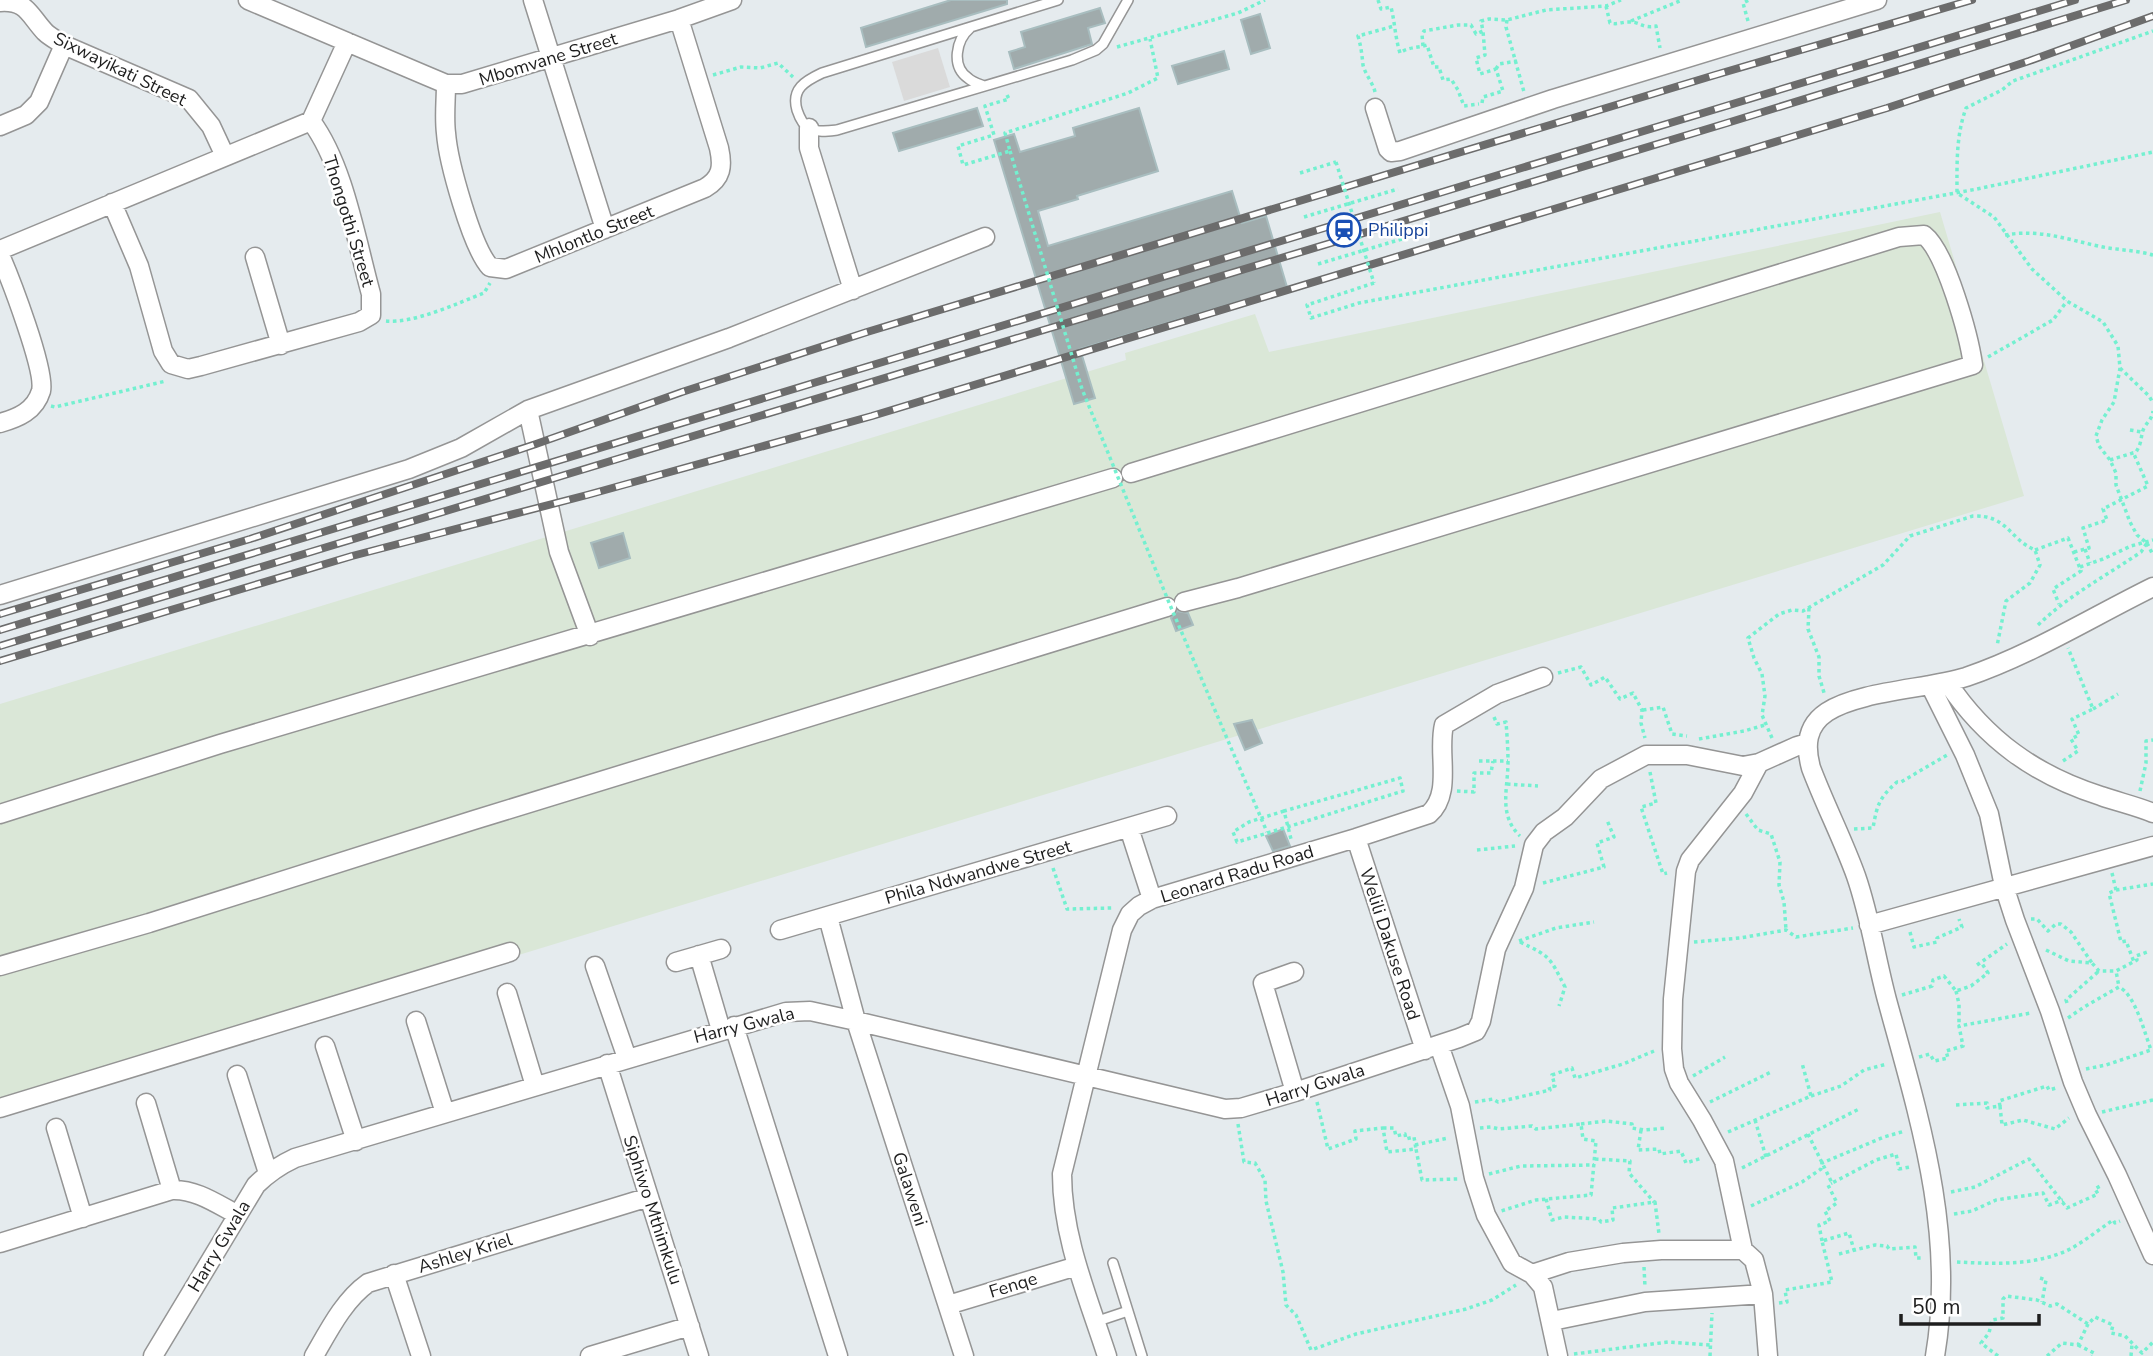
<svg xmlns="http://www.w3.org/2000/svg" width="2153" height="1356" font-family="'Nunito Sans',sans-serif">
<rect width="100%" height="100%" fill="#e5ebee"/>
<path fill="#dae7d7" d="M1940,212L2024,496L0,1113V704L1126,360L1125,353L1255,314L1269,352Z"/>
<path fill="#dadada" d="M938,48L950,87L904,101L892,62Z"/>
<path fill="#a0abac" stroke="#a8bdbf" stroke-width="2" d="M951,0H1007V4L866,47L861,28Z
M1100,8L1105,23L1088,28L1092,44L1014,69L1009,52L1025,47L1021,32Z
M1260,14L1270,48L1251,54L1241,20Z
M1224,51L1229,69L1178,84L1172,66Z
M977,108L983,126L899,151L893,133Z
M1139,108L1158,171L1077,196L1078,199L1038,211L1048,246L1232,191L1242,223L1266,216L1287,287L1080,349L1095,398L1074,404L994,140L1014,134L1020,152L1075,136L1073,128Z
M623,533L630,558L599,568L591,543Z
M1177,611L1188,613L1193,625L1176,631L1171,618Z
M1252,720L1262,743L1245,750L1234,724Z
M1283,829L1290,846L1273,851L1266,836Z"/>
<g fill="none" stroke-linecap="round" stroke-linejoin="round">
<defs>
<path id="lane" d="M1058,0L822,73C805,81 791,89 797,110C799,116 803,125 809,128C817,133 829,131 837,130L1072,60L1096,50L1103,44L1128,0
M970,28C956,40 951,66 968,78C972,82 979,84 984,86
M1113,1263L1142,1356
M1095,1322L1128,1311"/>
<path id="street" d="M248,0L427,76L446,84H462L679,19L732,0
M533,0L605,229
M0,2C27,0 29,15 45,32C50,37 58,41 64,45L189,99L211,126L225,156
M446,84C446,100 444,117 446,133C448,161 472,248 490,267L506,269L705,188C722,178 723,166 719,148L679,19
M1375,108L1388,149L1391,152L1400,151L1553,99L1877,0
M0,126L26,115L39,102L64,45
M809,128V148L853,290
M112,203L139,266L163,351L171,364L188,369L201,366L359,322L371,315V294C356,240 344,165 311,121
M0,250L311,121L347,42
M0,255C10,278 46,371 41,391C35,411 18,418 0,423
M255,257L281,345
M528,410L559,552L590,636
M1131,473L1899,237L1924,235C1946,252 1969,336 1973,365L1238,588L1184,602
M0,595L409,469L461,448L528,410L729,338L985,237
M1947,682C1986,740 2035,775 2101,796C2118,802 2136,806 2153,813
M1930,685L1965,755L1989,814L2004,886L2015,920L2050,1011L2073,1082L2087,1115L2117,1175L2153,1255
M0,814L220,744L1113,478
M1129,828L1152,899
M1356,838L1425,1050
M828,917L856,1021L964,1356
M1869,925L2153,846
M780,930L1167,816
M699,955L721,1030
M676,962L721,949
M0,966L149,923L474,820L1167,607
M595,966L627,1058
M1294,972L1263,983L1295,1092
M507,993L535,1086
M416,1021L445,1113
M734,1026L838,1356
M1439,1045L1460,1106L1474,1178L1486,1215L1512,1263L1532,1274L1543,1287L1558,1356
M325,1046L356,1141
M607,1064L699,1356
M237,1075L268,1173
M146,1103L172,1190
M0,1108L510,952
M56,1128L83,1218
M0,1243L172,1190C196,1189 217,1204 238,1215
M1743,1250L1724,1161L1702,1120L1679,1083L1674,1069L1672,1049L1673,999L1686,871L1690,860L1743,793L1759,763
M394,1274L421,1356
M1532,1274L1569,1262L1623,1253L1661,1250H1743L1754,1260L1763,1294L1768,1356
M948,1305L1077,1266
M1552,1321L1645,1302L1763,1294
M153,1356L256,1185C268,1173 280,1165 295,1158L786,1012L810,1011L856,1021L1225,1109L1241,1108L1295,1092L1459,1038L1476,1031L1481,1021L1496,949L1524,888L1534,845L1544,832L1565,817L1601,779L1646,755H1687L1743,766L1759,763L1797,746L1807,743
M314,1356C329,1330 344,1300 368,1283L649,1197
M590,1356L690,1326
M1107,1356C1088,1297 1062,1237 1062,1174L1122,930L1130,914L1139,906L1152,899L1356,838L1429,814C1453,793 1437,753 1444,725L1497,694L1543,677
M1935,1356C1956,1233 1919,1117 1887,1000C1876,959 1870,916 1856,876C1843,840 1825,805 1811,768C1805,746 1806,726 1827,712C1859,691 1927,689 1966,677C2031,655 2092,617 2153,587"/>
</defs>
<use href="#lane" stroke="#959595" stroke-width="12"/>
<use href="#street" stroke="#959595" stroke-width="21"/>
<path stroke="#74f0d0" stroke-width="3.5" stroke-dasharray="3.5 3.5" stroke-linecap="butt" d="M1378,0L1381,9L1391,7C1395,23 1395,37 1400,53C1408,47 1417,48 1427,45L1434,67H1439L1443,80L1451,79L1458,90L1464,106L1479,104
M1606,6L1610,23C1618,25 1621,22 1628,22C1640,21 1642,29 1656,26L1660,48
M1507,20L1506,27L1524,92
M1631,21L1682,0
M1748,21L1743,3L1749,0
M1423,46L1422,34L1424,31L1458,25H1471L1476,34L1483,31L1481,21L1489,19L1507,20L1546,10L1606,6L1621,0
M1117,47L1238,13L1265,0
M1496,69L1499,64L1517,61
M713,75L741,67L760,68L778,63L793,77
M1375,92C1373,83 1365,74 1363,65C1362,55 1361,46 1358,36L1394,26
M1007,95L1009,99L985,106L994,135L958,146L963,165L1010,151L1005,133L1128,93L1158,78L1150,39
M1482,103L1483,97L1503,91L1496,69L1480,74L1476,58L1485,55L1483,31
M1300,173L1336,162
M1304,217L1398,189
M2005,235C2039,229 2066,239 2098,246C2116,250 2135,250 2153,255
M1318,264L1412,236
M1374,283L1307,305L1311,318L1359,303L1977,189L2153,152
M386,321C413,324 458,303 484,293L490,283
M1988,357L2053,320L2067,301
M2120,368L2149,396L2153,403
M51,406L55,407L166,381
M2130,430L2142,432
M2110,460L2136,452C2143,441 2140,436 2144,428C2148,421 2152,419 2153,411
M2147,543L2153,555
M2085,549L2090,563
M2035,550L2068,538L2081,571L2053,589L2059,604
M2074,552L2089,548L2083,528L2107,520L2103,509L2148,486L2133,452
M2080,567L2103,559L2131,546L2153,540
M1809,608L1808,629L1819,657V676L1825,696
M2038,625C2069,595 2106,576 2141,552L2147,543L2137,535L2130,522L2116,485V473L2110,460L2099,446L2096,436L2102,420L2114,402L2120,368L2118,346L2103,322L2067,301L2032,269L1994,217L1957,193C1957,163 1956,136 1966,108L2002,90L2013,81L2153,31
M1558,673L1581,667L1591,685L1605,677L1620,699L1633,693L1642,710L1641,723L1645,738
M2093,709L2118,694
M1643,710L1663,707L1672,734L1687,736
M1494,717L1497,724L1506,722C1507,735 1508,748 1508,762C1508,789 1498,815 1520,836
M1772,738L1762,715L1765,696L1762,674L1754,658L1748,638L1779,614L1792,610L1803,611L1883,565L1910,536L1973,516C2008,515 2009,539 2035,550L2040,565L2030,583L2006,601L1997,646
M1699,739L1744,731L1765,725
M1479,761H1508
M2063,761L2078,751L2071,739L2079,735L2072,719L2093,709L2068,648
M1650,772L1656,803L1641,807L1663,874L1667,873
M1507,784L1538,786
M1457,791L1474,792V773H1491L1493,761
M2140,791L2146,763V741L2153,740
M1284,811L1249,822L1233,832L1237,842C1292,826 1348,808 1403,791L1400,778L1284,811L1291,839
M1746,814L1758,830L1771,834L1780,862L1779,885L1784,902L1786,930
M1854,829L1873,828C1877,805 1879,798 1897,782H1901L1947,755
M1477,850L1515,846
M1053,868L1067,909L1113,908
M2112,873L2116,890L2109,893L2121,942L2126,941L2134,962
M1543,883L1604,867L1597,843L1614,837L1607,820
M2116,890L2153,884
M2031,919H2037L2048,931L2056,924H2061L2071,932L2092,963
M1910,932L1914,947L1937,942V938L1962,927L1959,919
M1519,941L1556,928L1594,922
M1520,942C1551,957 1549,956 1565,987L1559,1006
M1694,942L1740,938L1786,930L1796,937L1853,928
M2046,950L2069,961L2092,963L2099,971H2116L2137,960L2136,956L2150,951
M1977,965L2007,944
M1956,991L1959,1004V1026
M1902,995L1932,986L1933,980L1944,976L1956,991L1971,986L1988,973L1981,962
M2067,1003L2066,1000L2099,971
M2068,1018L2084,1007L2119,987L2116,971
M1919,1057L1930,1054L1934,1061L1948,1058L1946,1051L1963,1046L1959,1026L2031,1013
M2086,1069L2106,1065L2151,1050C2145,1034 2135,994 2119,987
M1693,1076L1725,1057
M1811,1096L1841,1086L1864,1070L1887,1064
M1317,1102L1328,1149L1356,1139L1355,1131L1383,1128L1387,1152L1416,1149L1422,1180L1458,1179
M1475,1102L1493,1099L1498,1102L1550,1090L1549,1087L1555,1086L1552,1075L1572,1068L1575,1078L1623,1064L1654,1051
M1710,1102L1771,1072
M1956,1105L1987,1103V1108L2000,1106L1999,1101L2047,1086L2049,1090L2056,1088
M2000,1106L2002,1125L2023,1120L2055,1129L2069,1118
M2102,1112L2153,1100
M1755,1120L1766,1157
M1238,1124L1244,1162L1255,1163L1265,1180L1266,1201L1283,1272L1286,1305L1296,1315L1311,1350L1356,1334L1466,1309L1492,1300L1516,1285
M1581,1124L1606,1121L1632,1124V1128L1644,1130L1667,1128
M1383,1128H1394L1396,1136L1405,1134L1406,1139L1414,1137L1416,1149
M1480,1128L1491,1127L1499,1129L1532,1126L1536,1129L1581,1124L1583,1139L1596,1141L1591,1195L1536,1200L1501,1211
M1641,1130L1638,1150L1659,1149L1660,1154L1681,1151L1686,1163L1702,1158
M1728,1132L1811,1096L1802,1063
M1808,1134L1832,1183L1876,1160L1896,1154L1899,1169L1910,1167
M1415,1145L1448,1138
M1595,1159L1630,1161L1629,1173L1654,1202
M1742,1168L1859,1109
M1489,1174L1521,1166L1594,1165
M1951,1192L1975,1187L2029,1159L2067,1208L2098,1194L2095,1189L2102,1185
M1546,1199L1552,1220L1564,1217L1599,1219L1601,1222L1613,1220L1612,1208L1655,1202L1659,1234
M1751,1206L1802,1182L1821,1169L1822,1163L1884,1137L1905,1131
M1954,1214L1972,1211L1996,1200L2043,1193L2049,1205L2063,1200
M1822,1241L1819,1225L1830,1221L1825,1211L1837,1203L1828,1185L1832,1183
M1839,1254L1875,1245L1887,1246L1889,1249L1915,1247L1916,1258H1922
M1957,1262C1995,1264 2038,1266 2072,1248C2086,1240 2100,1229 2113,1220L2115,1223L2120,1221
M1644,1267L1645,1287
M2040,1278L2046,1280L2042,1302
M1779,1303L1787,1302L1785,1290L1832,1282L1822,1241L1849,1233L1854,1250
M2078,1345L2094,1353L2092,1356
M1574,1354L1668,1342L1710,1345
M1710,1356L1712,1313
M1998,1356L1981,1343L1989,1333L1992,1320L2003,1318V1299L2006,1296L2037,1300L2050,1306L2057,1304L2088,1324L2095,1317L2113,1325L2111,1333L2125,1336L2142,1353L2153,1342
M2047,1356L2062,1343L2078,1345L2088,1324
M2131,1356L2132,1344"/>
<use href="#lane" stroke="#fff" stroke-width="9"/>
<use href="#street" stroke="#fff" stroke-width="18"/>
<defs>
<path id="rail" d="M0,614L250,539L536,444L682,392L867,332L1715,75L1972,0
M0,630L2075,0
M0,646L1727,123L2126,0
M0,661L352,556L587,495L872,416L1887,108L2029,61L2153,16"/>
</defs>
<use href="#rail" stroke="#6c6c6c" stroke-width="8"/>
<use href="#rail" stroke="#fff" stroke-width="5" stroke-dasharray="16" stroke-linecap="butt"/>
<path stroke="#74f0d0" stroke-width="3.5" stroke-dasharray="3.5 3.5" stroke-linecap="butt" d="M1010,151L1082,389L1170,605L1267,832
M1336,162L1374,283"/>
</g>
<defs>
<symbol id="station-ring" viewBox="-11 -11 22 22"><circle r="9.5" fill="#fff" stroke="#1a4fb4" stroke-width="1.5"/><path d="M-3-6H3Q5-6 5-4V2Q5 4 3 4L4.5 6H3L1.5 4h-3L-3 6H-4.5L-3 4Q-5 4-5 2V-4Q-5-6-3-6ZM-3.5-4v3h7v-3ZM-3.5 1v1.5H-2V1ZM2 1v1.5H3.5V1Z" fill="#1a4fb4"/></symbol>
</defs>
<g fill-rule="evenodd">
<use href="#station-ring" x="1325" y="211" width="38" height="38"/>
</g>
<g text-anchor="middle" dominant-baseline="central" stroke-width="5" stroke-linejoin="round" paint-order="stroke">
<g font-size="18" fill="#1e1e1e" stroke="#fff">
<text transform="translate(548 59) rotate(-17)">Mbomvane Street</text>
<text transform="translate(120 69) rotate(26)">Sixwayikati Street</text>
<text transform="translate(349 221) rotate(73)">Thongothi Street</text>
<text transform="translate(594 234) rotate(-22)">Mhlontlo Street</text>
<text transform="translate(978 872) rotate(-16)">Phila Ndwandwe Street</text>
<text transform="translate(1237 874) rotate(-17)">Leonard Radu Road</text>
<text transform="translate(1390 944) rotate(72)">Welili Dakuse Road</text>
<text transform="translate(744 1025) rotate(-14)">Harry Gwala</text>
<text transform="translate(1315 1085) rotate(-18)">Harry Gwala</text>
<text transform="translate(910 1189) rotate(72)">Galaweni</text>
<text transform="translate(653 1210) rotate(72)">Siphiwo Mthimkulu</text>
<text transform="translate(219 1246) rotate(-59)">Harry Gwala</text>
<text transform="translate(465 1253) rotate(-17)">Ashley Kriel</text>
<text transform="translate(1013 1285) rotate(-17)">Fenqe</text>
</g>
<g font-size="18" fill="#164399" stroke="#fff" text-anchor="start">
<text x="1368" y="230">Philippi</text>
</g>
</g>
<path d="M1901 1314v10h138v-10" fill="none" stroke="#1e1e1e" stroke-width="3.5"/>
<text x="1912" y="1314" font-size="21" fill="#1e1e1e" stroke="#ffffff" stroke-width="5" paint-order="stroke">50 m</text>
</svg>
